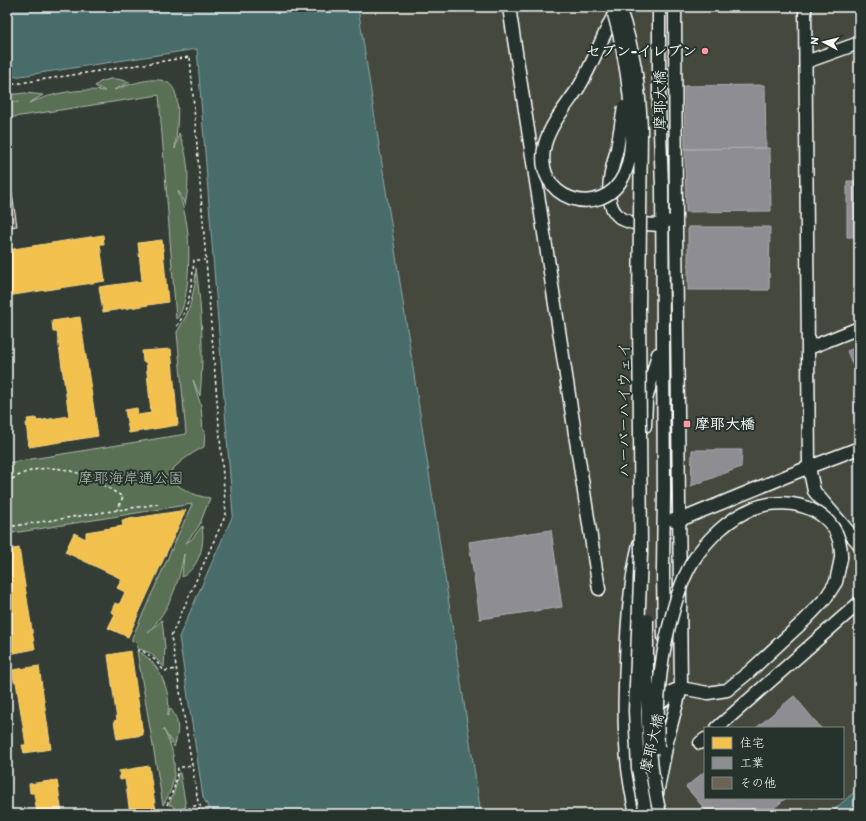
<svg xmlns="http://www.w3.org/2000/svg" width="866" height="821" font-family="Itim,'Klee One',sans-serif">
<rect width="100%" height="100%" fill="#343d35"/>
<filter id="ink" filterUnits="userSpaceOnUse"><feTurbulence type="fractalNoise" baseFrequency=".025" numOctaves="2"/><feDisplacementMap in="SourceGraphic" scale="8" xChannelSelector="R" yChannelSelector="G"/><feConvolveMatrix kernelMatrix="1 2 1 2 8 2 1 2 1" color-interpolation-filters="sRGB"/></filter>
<g filter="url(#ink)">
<path fill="#44483e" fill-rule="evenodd" d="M358,7H859V788L829,814H481ZM705,728H843V798H705Z"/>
<path fill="#5a7055" stroke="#acb8aa" d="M110,79H117L130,82L114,90C183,64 181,89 175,149L179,133C189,157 190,181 185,206L181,195L178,191C183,205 187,220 188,236C190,251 189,310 176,319L159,95L7,118V102H18L7,100V95L25,93L43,95L29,103C54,93 78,88 105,91L95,86L100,82Z
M196,268C202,310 204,353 200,396L193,380L201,406L203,431H205L204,447C190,454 177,463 167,476C179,488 193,496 210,498L199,526L186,543L192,539L202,526C205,545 200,566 182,577L184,554C178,586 170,608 148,633L162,620L165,647L164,667L150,653L137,648L136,641L132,642V638L192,504L7,534V463L186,434L177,332L186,316L190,306L195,284Z
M137,651C154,658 165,679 168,697C169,703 168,710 168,716L170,708C180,720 179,733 174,747L170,740L163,729C177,753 179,781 163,805Z
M178,773H180L186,807L176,811L172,805H169L176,786Z"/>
<path fill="#476c6b" stroke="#91a7a6" d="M7,7H358L481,814H212L203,797L179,637L233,515L197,49L7,78Z
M859,788V814H829Z"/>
<path fill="#f2c14e" stroke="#f6d483" d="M103,235L104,244H100L105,281L7,296V250Z
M162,240L168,302L103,312L99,287L142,281L138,243Z
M80,317L98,436L29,447L26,423H28L27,419L36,418L37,421L69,416L57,332H53L52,321Z
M171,349L178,425L129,433L125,410L137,408L138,415L151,413L146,362H143L142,351Z
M186,510L128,637L108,628L115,614L111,612L115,603L119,605L125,592L117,588L122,579L65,552L74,533L86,539V532L123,526L122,520Z
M19,548L35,649L9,654L7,643L10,642L7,625V550Z
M131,651L143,735L117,739L114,721L117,720L108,655Z
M39,666L51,749L24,753L22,745H26L16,682H14L13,670Z
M149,766L156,811L148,812L149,814H130L125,779L120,780L119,771Z
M57,780L62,814H37L34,793H30L29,784Z"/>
<path fill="#8d8d92" stroke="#afafb3" d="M765,85L766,148L685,149L684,86Z
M770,148L771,211L686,212L685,149Z
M847,181H859V237H847Z
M688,227H770L769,290H688Z
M859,346V381L847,351Z
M692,450H742L741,467L691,486Z
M551,530L562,607L480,619L469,542Z
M794,696L821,728H756Z
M705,771V798H786L767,814H709L686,787Z"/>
<path fill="#6b6354" stroke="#fff" d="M7,162L17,226L7,227Z"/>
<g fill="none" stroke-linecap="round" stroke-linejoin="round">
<defs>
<path id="minor" d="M509,7L599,589
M659,7V106L662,186L664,491L663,571L664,638
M806,62L859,43
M579,87C594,62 603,34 617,9
M617,149C609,179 596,222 643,224C651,224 661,227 667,221
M809,348L859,328
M645,426L646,400L658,354
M859,448L809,467L814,491L859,544
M673,520H680L809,467L805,7
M663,701L673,691L681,688L708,693L727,690L749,672L805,620L825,599L836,582L841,558
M717,728L859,603
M700,743L705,739
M636,814C631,791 627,768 626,745C623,717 625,689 626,662C627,622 630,583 639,544
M639,814L650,758
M653,814L668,737L681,688L676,228L675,7"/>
</defs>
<use href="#minor" stroke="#fff" stroke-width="15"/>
<path stroke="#fff" stroke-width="1.5" stroke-dasharray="3 3" stroke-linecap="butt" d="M7,85L190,57L226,514L171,636L198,802L205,814
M177,326C190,307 192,283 194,260H205
M7,482C13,479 20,474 27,472C64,460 92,478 123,497L117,510
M7,527L158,504
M137,650C149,652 157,662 164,671L177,669
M167,805L174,788L178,768L192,765
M177,814L199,804
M192,814L202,808"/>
<use href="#minor" stroke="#26332d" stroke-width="12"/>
<defs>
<path id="minor-bridge" d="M619,7C634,50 639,83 641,129L639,309L641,553L635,711L638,768L646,814
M579,87C567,105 551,123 545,144C531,200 602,222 624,175C641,140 625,52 614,14
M617,149L624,107
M647,620C647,684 645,751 660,814
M658,747C656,702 660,658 672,615C677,596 683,577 693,561C707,539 729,518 754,508C792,494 843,511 841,558"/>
</defs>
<use href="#minor-bridge" stroke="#fff" stroke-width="15" stroke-linecap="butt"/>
<use href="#minor-bridge" stroke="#26332d" stroke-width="12"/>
</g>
</g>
<g fill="#ff9aa2" stroke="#26332d" stroke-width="1.5">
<circle cx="705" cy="51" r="4"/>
<rect x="683" y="420" width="8" height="8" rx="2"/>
</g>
<g text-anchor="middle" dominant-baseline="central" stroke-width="4" stroke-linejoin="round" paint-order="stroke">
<g font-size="15" font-weight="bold" fill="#fff" stroke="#26332d" text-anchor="end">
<text x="697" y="51">セブン-イレブン</text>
<text x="695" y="424" text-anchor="start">摩耶大橋</text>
</g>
<g font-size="15" fill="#fff" stroke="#26332d">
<text transform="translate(660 100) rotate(-90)">摩耶大橋</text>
<text transform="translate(624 410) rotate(-90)">ハーバーハイウェイ</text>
<text transform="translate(652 743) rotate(-77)">摩耶大橋</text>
</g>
<g font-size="15" fill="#b5bfb2" stroke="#26332d">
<text x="131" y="478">摩耶海岸通公園</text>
</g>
</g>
<rect width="866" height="821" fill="none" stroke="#26332d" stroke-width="24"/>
<rect x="12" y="12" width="842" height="797" fill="none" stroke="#fff" stroke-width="1.5" filter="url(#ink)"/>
<rect x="704" y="727" width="140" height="72" fill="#26332d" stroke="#7d8581"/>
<rect x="712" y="737" width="20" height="12" fill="#f2c14e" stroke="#7d8581"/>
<text x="740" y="747" font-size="12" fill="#ffffff">住宅</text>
<rect x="712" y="757" width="20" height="12" fill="#8d8d92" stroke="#7d8581"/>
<text x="740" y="767" font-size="12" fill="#ffffff">工業</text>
<rect x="712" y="777" width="20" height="12" fill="#6b6354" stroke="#7d8581"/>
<text x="740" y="787" font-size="12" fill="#ffffff">その他</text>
<g transform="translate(824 42) rotate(277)" stroke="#26332d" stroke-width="3" paint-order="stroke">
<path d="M0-3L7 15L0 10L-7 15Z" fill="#ffffff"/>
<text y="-6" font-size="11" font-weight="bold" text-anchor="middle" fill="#ffffff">N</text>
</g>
</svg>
